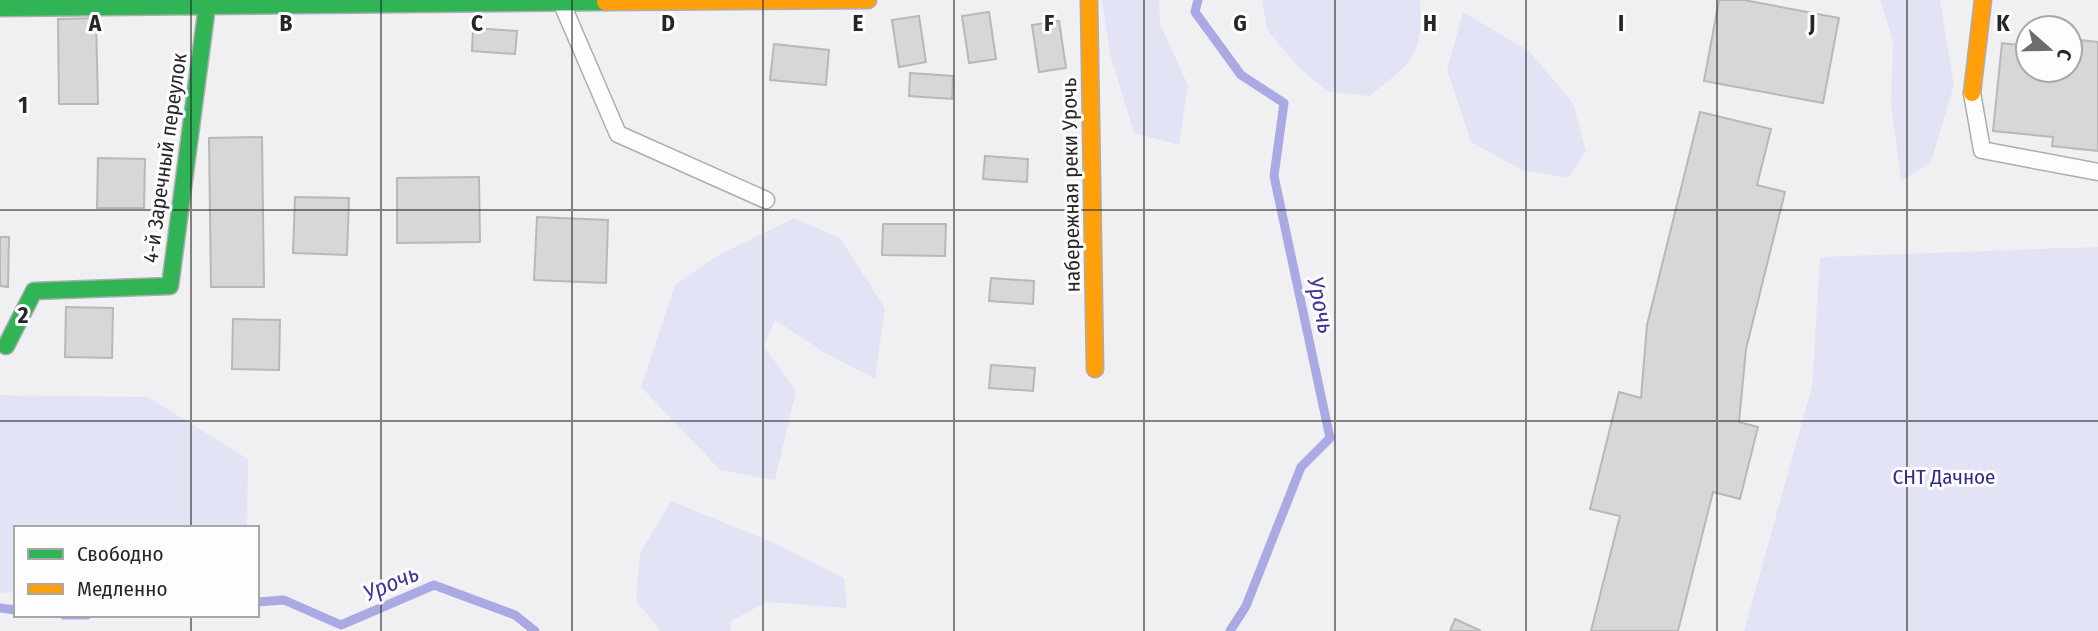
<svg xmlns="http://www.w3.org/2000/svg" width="2098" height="631" font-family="'Fira Sans Condensed',sans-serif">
<rect width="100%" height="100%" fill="#f0f0f3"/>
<path fill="#e3e3f6" d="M1102,0H1159L1160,24L1188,85L1179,145L1134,133L1110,54Z
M1262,0H1420C1424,57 1411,63 1369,96L1327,91L1299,68L1267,30Z
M1880,0H1940L1954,85L1931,162L1901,181L1891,103L1893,41Z
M1463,12L1530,52L1573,103L1586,151L1568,178L1522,170L1471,142L1447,70Z
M794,218L840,238L885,308L875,379L825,353L775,320L764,346L796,391L775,480L720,470L641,387L675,285L715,257Z
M2098,247V631H1744L1812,386L1820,257Z
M0,395L148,397L248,459L247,528H16V592L0,593Z
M671,501L774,543L844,578L847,608L767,602L731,621L730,631H661L636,601L640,553Z"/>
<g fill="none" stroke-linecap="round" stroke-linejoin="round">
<path stroke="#aaa9e4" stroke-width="9" d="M1198,0L1195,12L1241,75L1284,103L1274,176L1330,438L1301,467L1246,606L1230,631
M257,602L284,600L341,625L434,585L515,615L535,631
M0,608L16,610
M64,615H87"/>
</g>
<path fill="#d7d7d9" stroke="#b7b8ba" stroke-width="2" d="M1719,0H1744L1839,18L1823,103L1704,81Z
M989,12L996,59L969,63L962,16Z
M919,16L926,62L899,67L892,20Z
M96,18L98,104H59L58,19Z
M1059,21L1066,68L1039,72L1032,25Z
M473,28L517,31L515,54L472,51Z
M2070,39L2098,42V151L2052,146L2053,137L1993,131L2002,43L2028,46V70H2070Z
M774,44L829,50L826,85L770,80Z
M910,73L953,76L952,99L909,96Z
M1700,112L1771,129L1757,185L1785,192L1746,349L1739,422L1758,427L1740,499L1713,492L1678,631H1591L1620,516L1590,509L1619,392L1641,398L1647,325Z
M262,137L264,287H211L209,138Z
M985,156L1028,159L1027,182L983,179Z
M98,158L145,159L144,208H97Z
M479,177L480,242L397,243V178Z
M295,197L349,198L347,255L293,253Z
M537,217L608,220L606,283L534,280Z
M883,224H946L945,256L882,255Z
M0,237H9L8,287L0,286Z
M991,278L1034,281L1033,304L989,301Z
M66,307L113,308L112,358L65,357Z
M233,319L280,320L279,370L232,369Z
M991,365L1035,368L1033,391L989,388Z
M1455,619L1481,631H1450Z"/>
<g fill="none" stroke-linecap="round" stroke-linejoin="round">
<defs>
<path id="lane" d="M562,4L618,134L766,200
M1972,93L1982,150L2098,172"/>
<path id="fast" d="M0,8L605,2
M6,346L34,291L170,286L207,6"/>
<path id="slow" d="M1089,0L1095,369
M605,2L868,0
M1972,93L1983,0"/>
</defs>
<use href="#lane" stroke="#adadaf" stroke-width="19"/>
<use href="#fast" stroke="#adadaf" stroke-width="19"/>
<use href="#slow" stroke="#adadaf" stroke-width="19"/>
<use href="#lane" stroke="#fdfdfd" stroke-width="16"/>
<use href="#fast" stroke="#30b455" stroke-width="16"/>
<use href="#slow" stroke="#ff9f0a" stroke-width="16"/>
</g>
<path fill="none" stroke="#262627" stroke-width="2" stroke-opacity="0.55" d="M191,0V528M381,0V631M572,0V631M763,0V631M954,0V631M1144,0V631M1335,0V631M1526,0V631M1717,0V631M1907,0V631M0,210H2098M0,421H2098M191,615V631"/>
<g text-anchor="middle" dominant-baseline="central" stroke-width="6" stroke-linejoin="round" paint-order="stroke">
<g font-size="21" fill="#262627" stroke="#fdfdff">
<text transform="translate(165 158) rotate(-82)">4-й Заречный переулок</text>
<text transform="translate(1071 185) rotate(-91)">набережная реки Урочь</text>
</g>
<g font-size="21" fill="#372787" stroke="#fdfdff">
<text x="1944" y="477">СНТ Дачное</text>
</g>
<g font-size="23" font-style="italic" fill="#413494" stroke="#fdfdff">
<text transform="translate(1321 305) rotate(78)">Урочь</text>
<text transform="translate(391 583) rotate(-23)">Урочь</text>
</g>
</g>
<g font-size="23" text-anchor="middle" font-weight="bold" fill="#262627" stroke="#fdfdff" stroke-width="6" stroke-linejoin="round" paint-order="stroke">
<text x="95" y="31">A</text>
<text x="286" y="31">B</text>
<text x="477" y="31">C</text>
<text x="668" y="31">D</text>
<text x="858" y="31">E</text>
<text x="1049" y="31">F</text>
<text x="1240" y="31">G</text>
<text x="1430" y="31">H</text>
<text x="1621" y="31">I</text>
<text x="1812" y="31">J</text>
<text x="2003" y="31">K</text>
<text x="23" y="113">1</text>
<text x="23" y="323">2</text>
</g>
<rect x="14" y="526" width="245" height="91" fill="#fdfdff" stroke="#a7a7a9" stroke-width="2"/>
<rect x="28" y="549" width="35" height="10" fill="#30b455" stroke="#a7a7a9" stroke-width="2"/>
<text x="77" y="561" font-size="21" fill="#262627">Свободно</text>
<rect x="28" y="584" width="35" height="10" fill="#ff9f0a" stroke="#a7a7a9" stroke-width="2"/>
<text x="77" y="596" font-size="21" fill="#262627">Медленно</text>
<g transform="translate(2049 49) rotate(110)"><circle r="33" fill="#fdfdff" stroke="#a7a7a9" stroke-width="2"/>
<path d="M0-5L12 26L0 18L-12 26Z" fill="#6d6d6e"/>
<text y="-10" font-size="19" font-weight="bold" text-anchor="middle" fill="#262627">С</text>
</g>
</svg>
